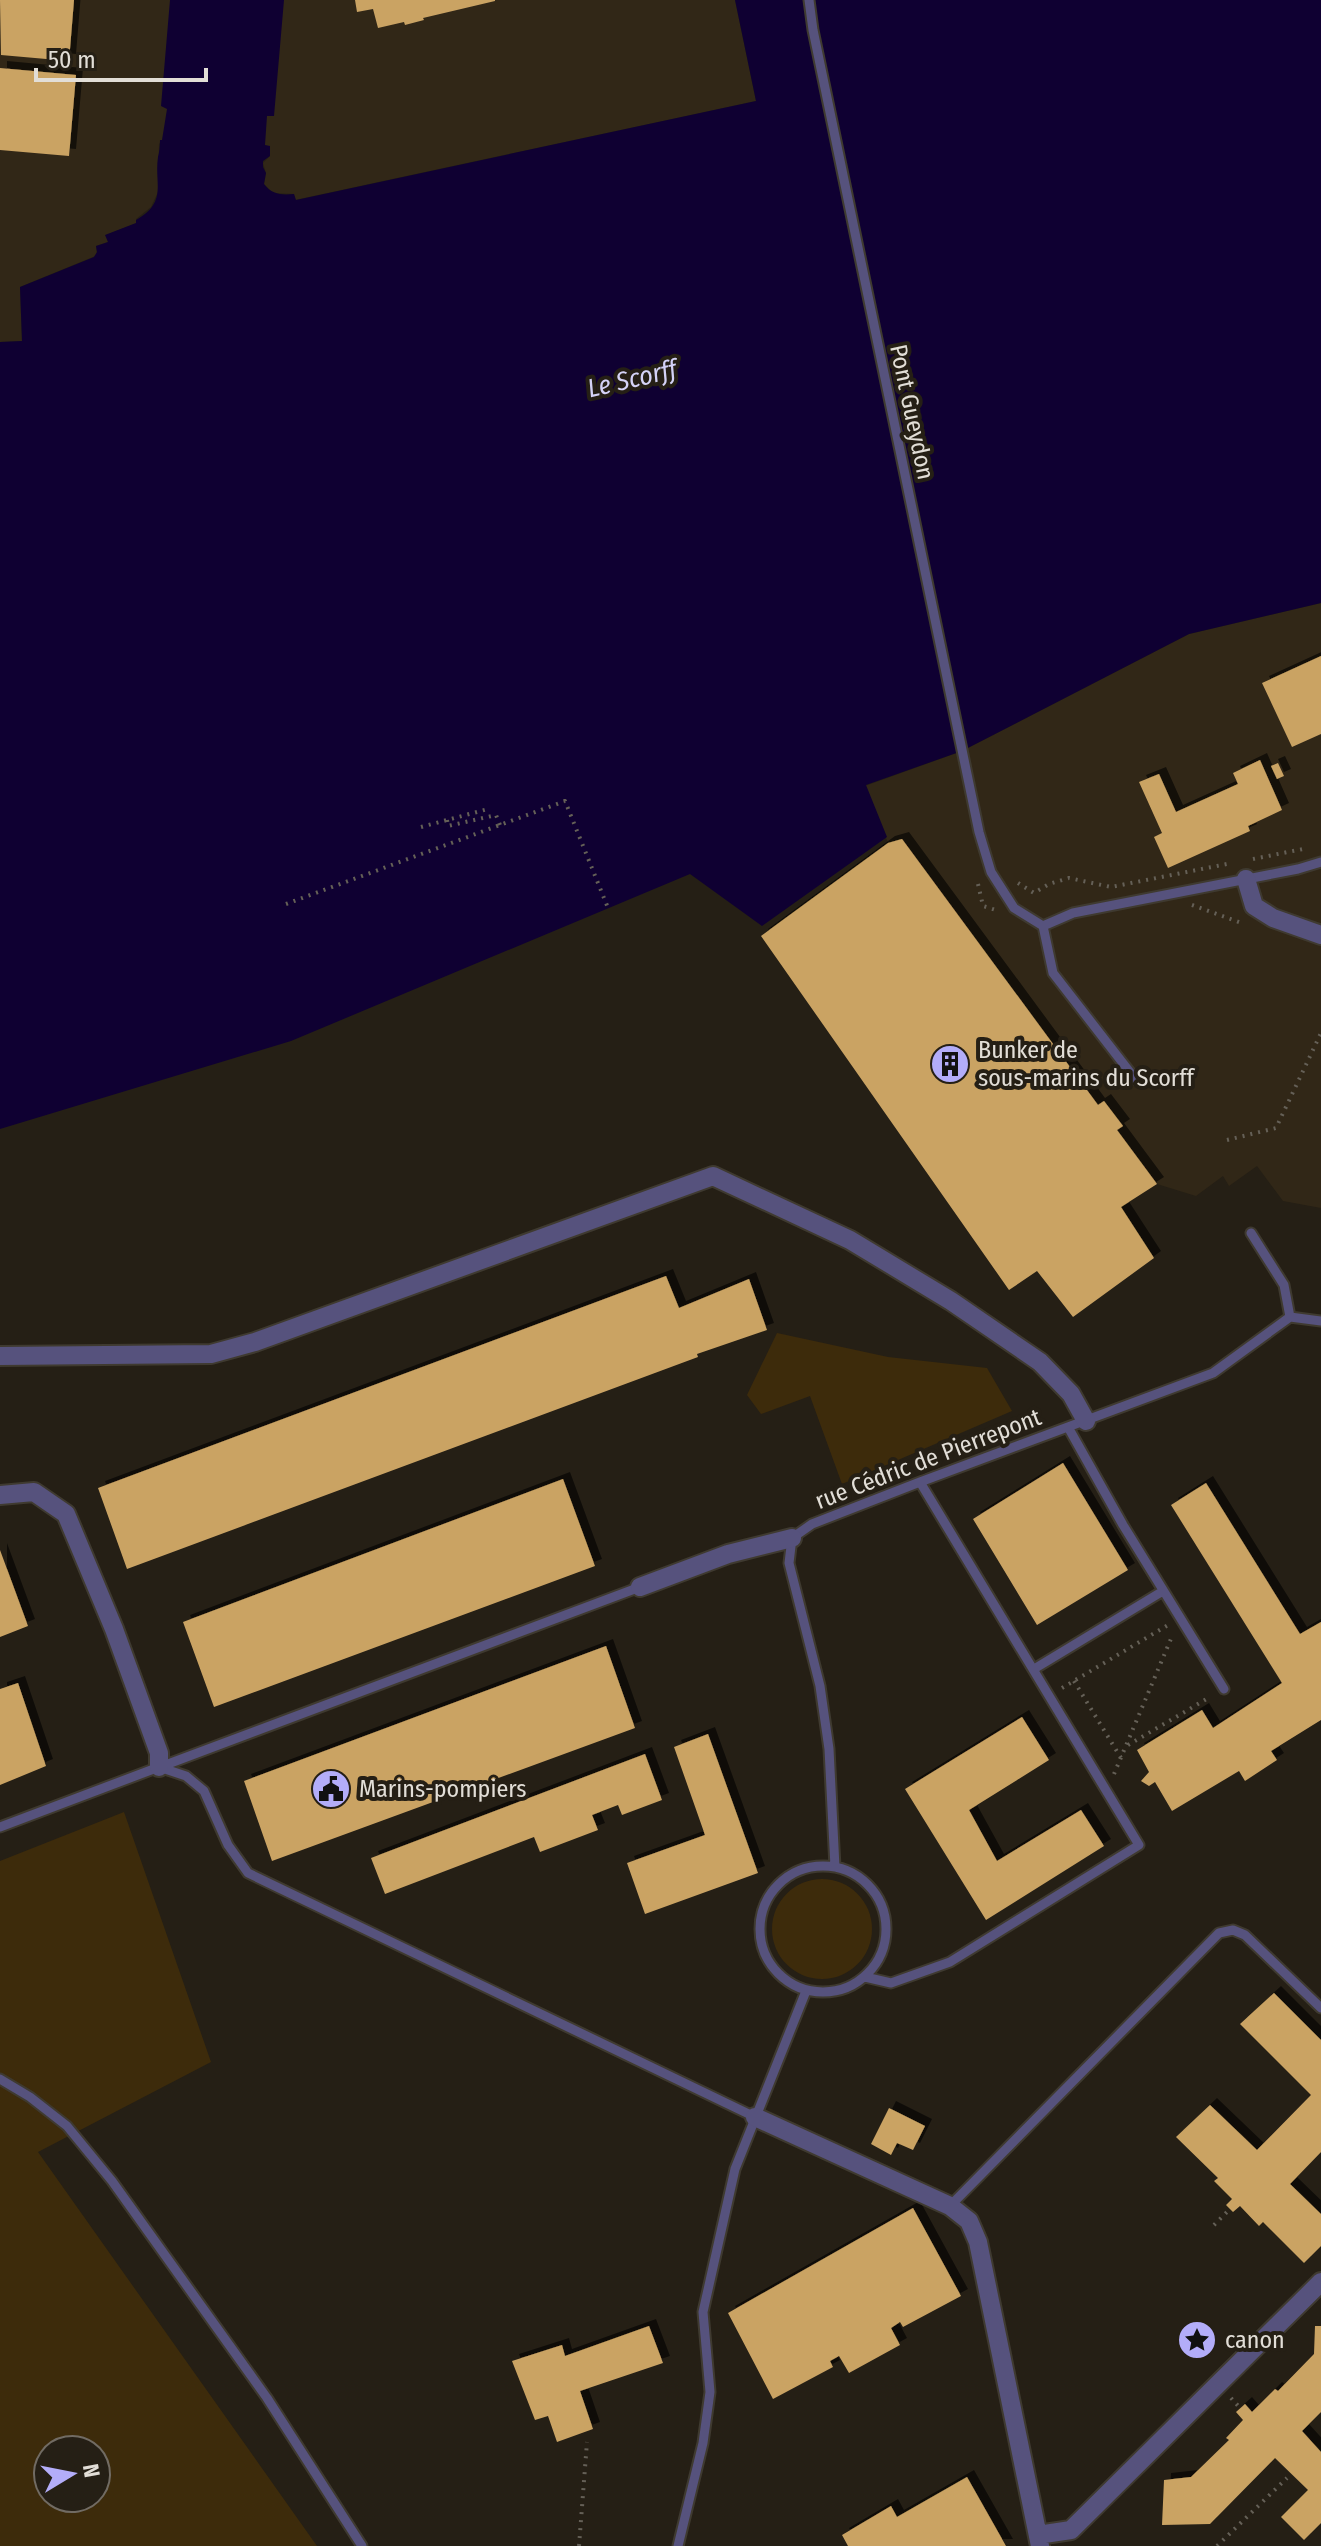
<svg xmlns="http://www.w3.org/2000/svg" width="1321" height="2546" font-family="'Fira Sans Condensed',sans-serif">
<defs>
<filter id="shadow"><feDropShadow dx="7" dy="-7" stdDeviation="0" flood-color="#0009"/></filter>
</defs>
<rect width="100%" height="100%" fill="#251f15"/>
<path fill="#312717" d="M0,0H735L756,101L295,200L294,194L273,193L264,184L266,173L263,163L270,156L162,140L159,144L158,192L151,207L136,219L137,223L106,235L108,242L96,246L97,254L93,257L20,287L22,341L0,342Z
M1321,603V1208L1283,1201L1257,1166L1229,1186L1223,1176L1196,1196L1157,1184L1117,1130L1122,1126L1104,1101L1098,1105L902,839L888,843L865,786L962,751L1189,634Z"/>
<path fill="#3d2b0b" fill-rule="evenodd" d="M777,1333L888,1357L987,1368L1012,1411L842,1484L810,1396L761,1414L747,1395Z
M124,1812L211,2062L38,2152L317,2546H0V1861ZM48,2450H96V2498H48Z
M772 1929a50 50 0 1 1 100 0a50 50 0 1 1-100 0Z"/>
<path fill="#0f0032" d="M170,0H284L274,116H267L265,145L270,146V156L263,161V167L266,173L264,184C272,195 282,195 294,194L296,200L756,101L735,0H1321V603L1189,634L962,751L866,785L887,837L762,926L690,874L291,1041L0,1129V342L22,341L20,287L94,257L97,252L96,246L108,242L105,235L136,223V220C168,202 154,184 158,157C159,153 160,147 160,140H162L167,109L161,106Z"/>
<path fill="#caa364" filter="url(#shadow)" d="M0,0H74L69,61L1,55Z
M355,0H495V1L423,18L424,20L405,25L404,22L378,28L373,9L357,12Z
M0,68L76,75L69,156L0,150Z
M1321,656V734L1292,747L1262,683Z
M1260,760L1282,810L1248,826L1250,831L1168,868L1154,837L1162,833L1139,782L1159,774L1176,812L1238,784L1233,773Z
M1278,763L1284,776L1277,779L1271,766Z
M902,839L1098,1105L1104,1101L1123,1126L1117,1130L1157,1184L1121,1207L1154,1258L1073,1317L1037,1271L1009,1290L761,936L888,843Z
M666,1276L679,1308L749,1279L767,1330L697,1354L698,1357L127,1569L98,1488Z
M1063,1463L1128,1570L1037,1625L973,1519Z
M563,1479L595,1566L214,1707L183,1622Z
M1206,1483L1300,1634L1321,1622V1720L1271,1751L1277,1760L1245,1781L1239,1771L1172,1811L1155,1782L1149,1786L1141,1781L1149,1772L1137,1750L1202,1710L1213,1728L1282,1683L1171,1505Z
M0,1550L28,1626L0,1637Z
M606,1646L635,1728L272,1861L244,1781Z
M18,1683L46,1766L0,1785V1689Z
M1022,1717L1049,1760L969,1810L997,1861L1081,1810L1104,1846L986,1920L905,1789Z
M708,1734L758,1873L645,1914L627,1863L705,1835L674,1747Z
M645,1754L662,1800L622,1815L618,1805L592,1815L598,1830L540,1852L534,1837L385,1894L371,1858Z
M1274,1993L1321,2040V2152L1290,2184L1321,2214V2246L1304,2263L1263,2222L1259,2226L1240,2206L1233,2212L1226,2205L1232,2199L1214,2181L1218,2178L1176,2137L1210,2105L1257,2150L1311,2095L1240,2024Z
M889,2108L925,2126L913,2150L897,2143L891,2155L871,2144Z
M913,2208L961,2296L903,2327L900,2322L891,2328L900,2345L849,2373L839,2356L830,2361L833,2367L773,2399L728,2313Z
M649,2326L663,2363L580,2391L593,2429L557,2442L548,2416L535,2420L512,2361L562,2345L565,2356Z
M1315,2326H1321V2412L1302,2431L1321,2452V2523L1304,2540L1281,2517L1308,2490L1275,2458L1210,2524L1162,2525L1164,2480L1191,2477L1229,2440L1226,2438L1243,2420L1236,2412L1245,2404L1252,2412L1275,2389L1278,2391L1314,2354Z
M967,2477L1006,2546H848L842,2535L891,2506L897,2517Z"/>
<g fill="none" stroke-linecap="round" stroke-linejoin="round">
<defs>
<path id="lane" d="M809,0L813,30L979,832L991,872L1014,908L1043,926L1053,973L1136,1080
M1043,926L1073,913L1298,869L1321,862
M1251,1233L1284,1285L1290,1317
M1290,1317L1321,1321
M1068,1427L1123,1525L1224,1689
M1034,1669L1163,1591
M160,1767L640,1587
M0,1827L159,1767L186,1776L204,1791L228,1845L248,1873L755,2117
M760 1929a63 63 0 1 1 126 0a63 63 0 1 1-126 0Z
M835,1867L829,1749L820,1686L789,1563L792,1538L812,1524L920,1482L1213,1373L1290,1317
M865,1977L891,1983L950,1962L1139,1845L920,1482
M0,2079L30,2097L67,2126L112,2181L267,2398L362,2546
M950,2206L1219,1933L1233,1930L1245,1935L1321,2008
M678,2546L703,2443L710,2392L703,2312L735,2169L806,1991"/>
<path id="street" d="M1246,879L1254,906L1273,918L1321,935
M0,1356L211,1354L255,1342L713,1176L850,1240L951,1301L1040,1362L1071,1394L1086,1421
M0,1495L34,1492L66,1514L114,1629L159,1753V1767
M640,1587L728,1554L792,1538
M755,2117L950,2206L969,2221L978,2242L1040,2546
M1038,2535L1071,2530L1321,2282"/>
</defs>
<use href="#lane" stroke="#3f3a30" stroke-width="13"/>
<use href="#street" stroke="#3f3a30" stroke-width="22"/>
<path stroke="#656057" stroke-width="4" stroke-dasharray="2 6" stroke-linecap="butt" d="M447,820L448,826L496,815L500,825
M421,827L488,809
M1253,859L1303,849
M1018,883L1034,893L1049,884L1069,878L1111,887L1232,863
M978,884L983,906L999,911
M286,904L565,801L608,908
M1192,905L1244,924
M1227,1140L1276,1128L1321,1033
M1074,1681L1121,1758
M1062,1688L1168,1625
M1128,1745L1210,1697
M1114,1774L1173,1634
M1214,2225L1230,2209
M1231,2398L1240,2408
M579,2546L587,2442
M1217,2546L1287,2478"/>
<use href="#lane" stroke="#56527d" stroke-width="9"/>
<use href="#street" stroke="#56527d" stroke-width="18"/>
</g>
<defs>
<symbol id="building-disc" viewBox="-11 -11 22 22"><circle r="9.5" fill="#b3adf9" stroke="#251f15"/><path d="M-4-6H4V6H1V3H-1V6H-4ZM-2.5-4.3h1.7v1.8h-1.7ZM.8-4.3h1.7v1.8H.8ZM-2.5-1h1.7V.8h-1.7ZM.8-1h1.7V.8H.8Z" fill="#111"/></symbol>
<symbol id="civic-disc" viewBox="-11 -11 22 22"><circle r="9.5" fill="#b3adf9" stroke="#251f15"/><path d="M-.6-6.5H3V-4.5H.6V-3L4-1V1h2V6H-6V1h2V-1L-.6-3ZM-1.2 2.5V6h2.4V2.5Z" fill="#111"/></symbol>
<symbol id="sight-disc" viewBox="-11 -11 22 22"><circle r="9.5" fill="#b3adf9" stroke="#251f15"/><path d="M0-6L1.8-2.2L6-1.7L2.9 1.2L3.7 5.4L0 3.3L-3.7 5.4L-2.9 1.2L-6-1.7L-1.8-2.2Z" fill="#111"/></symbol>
</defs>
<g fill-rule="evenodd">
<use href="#building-disc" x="928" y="1042" width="44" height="44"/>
<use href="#civic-disc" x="309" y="1767" width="44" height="44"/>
<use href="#sight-disc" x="1175" y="2318" width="44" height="44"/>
</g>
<g text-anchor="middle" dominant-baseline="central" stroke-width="8" stroke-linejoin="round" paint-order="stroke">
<g font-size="24" fill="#e2ded7" stroke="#251f15">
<text transform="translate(912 412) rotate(78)">Pont Gueydon</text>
<text transform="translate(928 1459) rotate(-21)">rue Cédric de Pierrepont</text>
</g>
<g font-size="24" fill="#e2ded7" stroke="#251f15" text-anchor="start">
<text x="978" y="1050">Bunker de<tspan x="978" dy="28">sous-marins du Scorff</tspan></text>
<text x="359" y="1789">Marins-pompiers</text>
<text x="1225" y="2340">canon</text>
</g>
<g font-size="26" font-style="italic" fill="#d4d2f6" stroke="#251f15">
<text transform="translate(632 379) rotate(-13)">Le Scorff</text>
</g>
</g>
<g transform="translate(72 2474) rotate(80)"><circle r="38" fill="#251f15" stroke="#716b63" stroke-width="2"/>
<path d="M0-6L14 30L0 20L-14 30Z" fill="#b3adf9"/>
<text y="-12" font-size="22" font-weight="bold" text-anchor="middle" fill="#e2ded7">N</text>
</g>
<path d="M36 68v12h170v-12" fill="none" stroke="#e2ded7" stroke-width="4"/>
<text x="48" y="68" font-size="24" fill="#e2ded7" stroke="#251f15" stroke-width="6" paint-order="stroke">50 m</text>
</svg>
